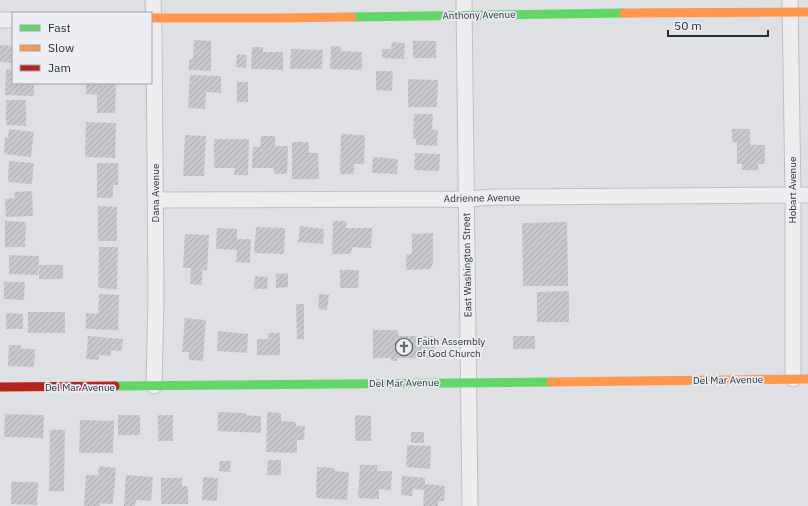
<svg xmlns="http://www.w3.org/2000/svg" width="808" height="506" font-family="'IBM Plex Sans',sans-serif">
<defs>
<pattern id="building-hatch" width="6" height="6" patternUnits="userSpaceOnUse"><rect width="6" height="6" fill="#c7c8cc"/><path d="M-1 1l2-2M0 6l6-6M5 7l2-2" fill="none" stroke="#abacb0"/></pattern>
</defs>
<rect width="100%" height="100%" fill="#dfe0e3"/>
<path fill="url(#building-hatch)" d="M194,40L211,41V71L189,70V59H193Z
M413,41H436V58H413Z
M392,42L405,43L404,59L382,58V49H391Z
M0,45L13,46V63L0,62Z
M331,46H341V51L362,52V70L330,69Z
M252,47H263V52H283V70L251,69Z
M291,49L323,50L322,69H290Z
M237,54L247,55L246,68L236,67Z
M6,69L13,70V83H34V96L5,95Z
M376,71H393L392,91L376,90Z
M190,75L221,76V93L206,92L205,109L188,108Z
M408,79L438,80L437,107H408Z
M237,82H248V102H237Z
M86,83H116L115,113H97V95L86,94Z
M6,100H26V126L6,125Z
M414,114H433L432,130H438L437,146L416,145V139H413Z
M86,122L116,123L115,158L85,157Z
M9,129L34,132L31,157L4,154L5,138H8Z
M732,129H750V145H765V164H758V170H742V164H737V142H732Z
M341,134L365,135L364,164H354V174H340Z
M185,135L206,136L204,176H183Z
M261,136H275V146H288L287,174H274V168H252L253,147H260Z
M214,139H249L248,175H234L235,168H214Z
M292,142H309V153H318L319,179H292Z
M415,153L440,154L439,171L414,170Z
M373,157L398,159L397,174L372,173Z
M9,161L34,163L32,184L8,182Z
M97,163H118V185H113V198H97Z
M32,191L33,216L6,217L5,199L15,198L14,192Z
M98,206L117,207V241H98Z
M5,221L26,222L25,247H5Z
M333,221H347L346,228H372L371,248L352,247L351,254H332Z
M567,222L568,286H523L522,223Z
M300,226L324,229L323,244L298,242Z
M256,227L285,228L284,254L254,253Z
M217,228L237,229V239H251L250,263L236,262L237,250L216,249Z
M433,233V263L432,266L429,269L406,270V254H412V234Z
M185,234L209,235L207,270H202V285L190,284L191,268H183Z
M99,247H118L117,289L98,288Z
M9,255L39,256L38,275L9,274Z
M39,265H63V279H39Z
M340,270H359L358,288H340Z
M288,273V287L276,288V274Z
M255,276L268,277L267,289H254Z
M4,282H25L24,300L4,299Z
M569,291V322H537V292Z
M99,294L119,295L118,330L86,329V313L98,314Z
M319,294L329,295L327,310L318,309Z
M296,304H304V339H297Z
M28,312H65V333H28Z
M6,313L23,314V329H6Z
M185,318L206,320L203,361L189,360V352H182Z
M373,330H398V336H435V358H397V361H391V358H373Z
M218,331L248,334L247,353L217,351Z
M268,333H280V355H257V339H268Z
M88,336L123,339L122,351L111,350V356L99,355V360L86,359Z
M513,336H535V349H513Z
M9,345H21V349H35L34,367L8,366Z
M218,412L246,413V415L261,416V433L218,431Z
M267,412L281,413V421L296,422V426H305L304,440H297V453L266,452Z
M5,414L44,415L43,438L4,437Z
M118,415H140V435H118Z
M158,415H173V441H158Z
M355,415L371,416V441H355Z
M80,420L114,421L113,453H79Z
M50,430H65L64,491H49Z
M411,432H424V443H411Z
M407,445L431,446L430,469L406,467Z
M268,460H281V475H267Z
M220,461H231L230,472L219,471Z
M360,465H378L377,471H392L391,490L379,489V499L358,498Z
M99,466L116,468L113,504L100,503V506H84L86,475H98Z
M317,467L334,468V471L349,472L347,500L316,498Z
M126,475L153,477L151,501L136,500L135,506H124Z
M402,476L425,478V484L445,486L444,501H438V506H423L424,490L413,489L412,496L401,495Z
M203,477L218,478L217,501L202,500Z
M161,478H182V486H188V504H161Z
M11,482H38L37,505L11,504Z"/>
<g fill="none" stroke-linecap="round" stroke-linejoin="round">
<defs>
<path id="street" d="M153,0L154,33L156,298L154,386
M464,0L470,506
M790,0L793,195V379
M0,20H13
M156,200L466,199L495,197L808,195"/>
</defs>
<use href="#street" stroke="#bdbec1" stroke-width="17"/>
<use href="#street" stroke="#eeeef0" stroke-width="15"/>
<path stroke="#63d668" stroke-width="9" d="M352,17L624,13
M115,386L551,382"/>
<path stroke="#ff974d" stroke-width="9" d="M624,13L808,12
M151,18H274L352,17
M551,382L808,379"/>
<path stroke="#b3261e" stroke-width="9" d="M0,387L115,386"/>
</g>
<defs>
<symbol id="church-ring" viewBox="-11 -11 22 22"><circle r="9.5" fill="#eceef3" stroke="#686c75" stroke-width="1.5"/><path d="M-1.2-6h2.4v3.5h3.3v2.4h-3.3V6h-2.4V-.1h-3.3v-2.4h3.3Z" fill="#686c75"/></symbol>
</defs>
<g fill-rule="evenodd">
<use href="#church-ring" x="394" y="337" width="20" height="20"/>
</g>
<g text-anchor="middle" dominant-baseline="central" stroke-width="3.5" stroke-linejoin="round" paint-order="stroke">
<g font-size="10" fill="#282d3a" stroke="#eceef3">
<text transform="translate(479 15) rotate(-1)">Anthony Avenue</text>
<text transform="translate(792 190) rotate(-90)">Hobart Avenue</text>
<text transform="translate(155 193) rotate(-90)">Dana Avenue</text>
<text transform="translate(482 198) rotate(-1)">Adrienne Avenue</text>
<text transform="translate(467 265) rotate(-91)">East Washington Street</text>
<text transform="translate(728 380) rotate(-1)">Del Mar Avenue</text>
<text transform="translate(404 383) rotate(-1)">Del Mar Avenue</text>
<text x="80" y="387">Del Mar Avenue</text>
</g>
<g font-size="10" fill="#282d3a" stroke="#eceef3" text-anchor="start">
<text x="417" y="341">Faith Assembly<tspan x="417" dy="12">of God Church</tspan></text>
</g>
</g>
<rect x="12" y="12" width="140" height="72" fill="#eceef3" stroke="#9ea1a9"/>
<rect x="20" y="25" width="20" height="6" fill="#63d668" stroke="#9ea1a9"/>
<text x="48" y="32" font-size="12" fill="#282d3a">Fast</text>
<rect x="20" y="45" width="20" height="6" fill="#ff974d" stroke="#9ea1a9"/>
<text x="48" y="52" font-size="12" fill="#282d3a">Slow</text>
<rect x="20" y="65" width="20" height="6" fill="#b3261e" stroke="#9ea1a9"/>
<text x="48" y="72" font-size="12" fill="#282d3a">Jam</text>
<path d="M668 30v6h100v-6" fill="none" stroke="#282d3a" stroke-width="2"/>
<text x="674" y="30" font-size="12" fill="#282d3a" stroke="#eceef3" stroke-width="3" paint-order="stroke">50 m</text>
</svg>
